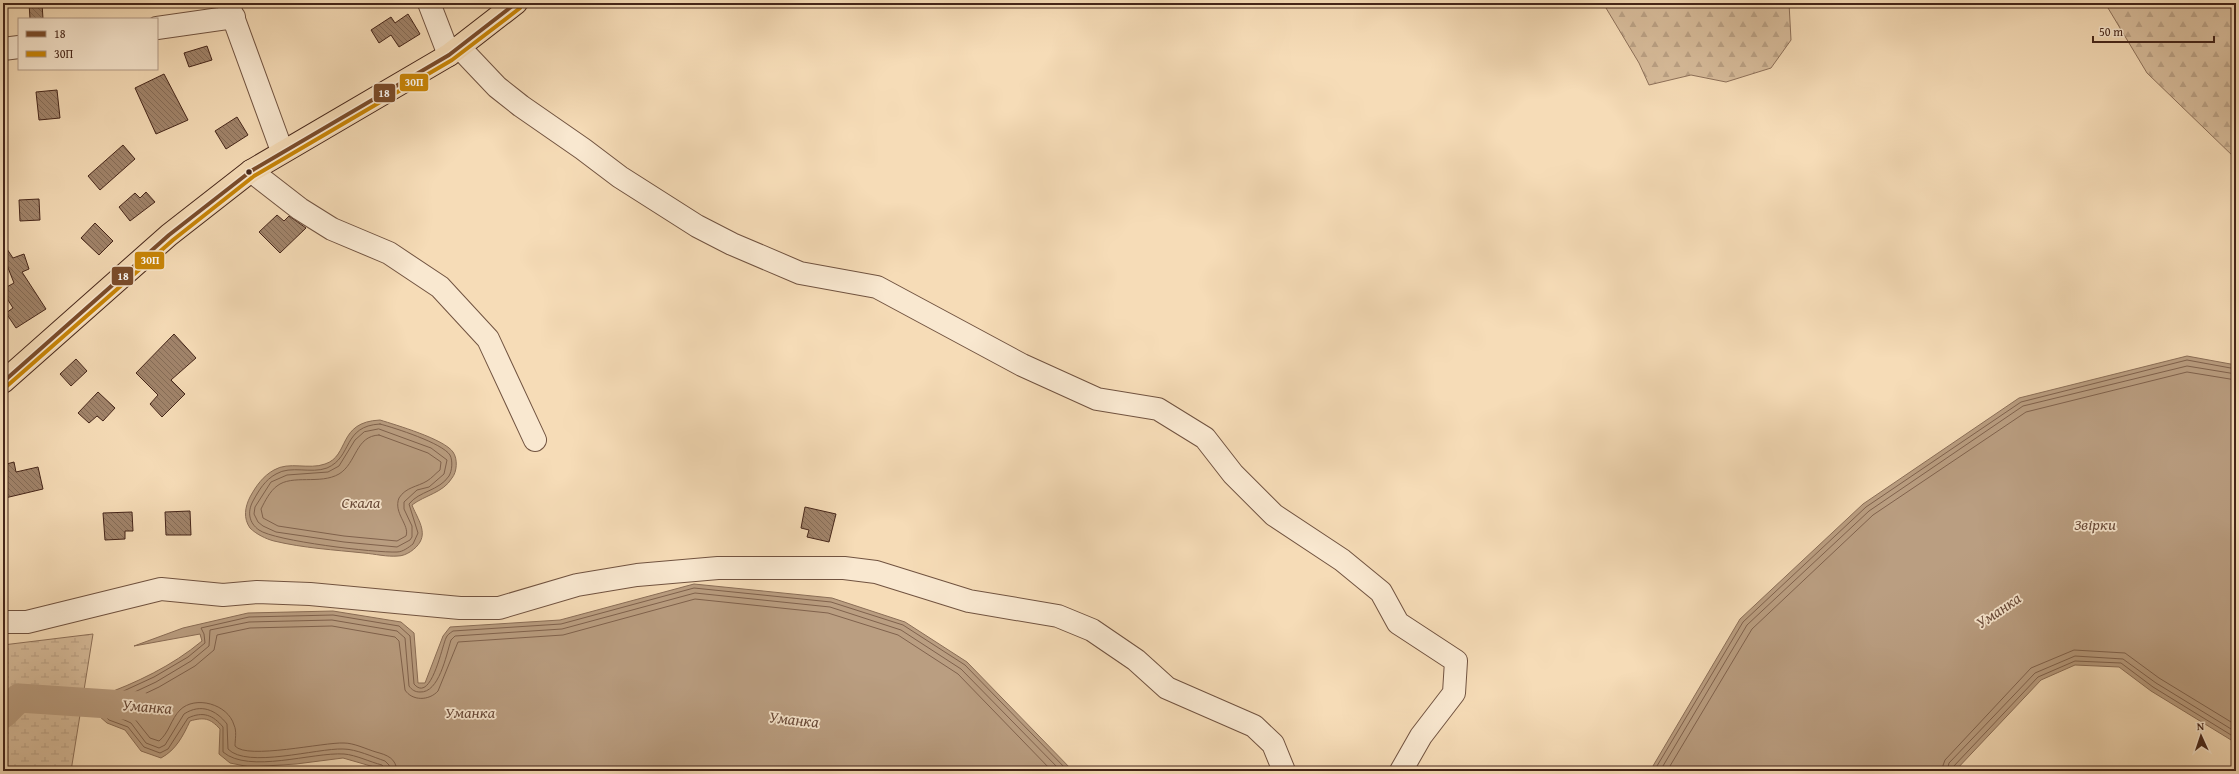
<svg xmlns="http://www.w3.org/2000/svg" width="2239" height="774" font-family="'Gentium Book Plus',serif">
<defs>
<pattern id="forest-firs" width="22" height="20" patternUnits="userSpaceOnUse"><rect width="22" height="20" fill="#d8bd9c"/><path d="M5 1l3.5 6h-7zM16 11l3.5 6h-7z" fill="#bba286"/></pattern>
<pattern id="wetland-marsh" width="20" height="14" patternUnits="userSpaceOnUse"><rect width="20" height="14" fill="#d8bd9c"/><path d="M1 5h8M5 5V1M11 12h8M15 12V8" fill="none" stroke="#bba286"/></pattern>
<pattern id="building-back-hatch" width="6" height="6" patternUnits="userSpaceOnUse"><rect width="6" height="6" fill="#a1846b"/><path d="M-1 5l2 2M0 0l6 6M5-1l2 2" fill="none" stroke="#856c57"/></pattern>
</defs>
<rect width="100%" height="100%" fill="#f6dcb7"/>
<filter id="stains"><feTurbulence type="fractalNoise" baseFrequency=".005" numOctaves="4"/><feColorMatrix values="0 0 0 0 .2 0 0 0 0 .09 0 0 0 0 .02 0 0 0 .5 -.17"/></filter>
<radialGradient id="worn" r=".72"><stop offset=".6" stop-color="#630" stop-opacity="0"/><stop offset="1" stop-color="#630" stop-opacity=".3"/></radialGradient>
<path fill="url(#forest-firs)" stroke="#8e715a" d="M1603,3H1789L1791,40L1771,68L1726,82L1691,75L1649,85L1639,63Z
M2105,3H2236V159L2147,73Z"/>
<path fill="url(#wetland-marsh)" stroke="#8e715a" d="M93,634L71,771H3V645Z"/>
<path fill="#ba9e81" stroke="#8b6e57" d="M2187,356L2236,365V743L2151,691L2119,667L2075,665L2041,680L1955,771H1650L1740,619L1863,504L2019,398Z
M380,420C396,425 444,439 453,452C458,459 457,472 452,478C443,493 425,495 412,505C416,516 427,530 420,542C416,549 406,556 398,556C387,557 375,554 364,553C335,550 303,548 274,541C266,539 256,534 250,528C243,518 245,507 250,497C256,486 263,476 274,470C289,461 309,470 325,464C350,456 337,422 380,420Z
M694,584L832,598L905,622L967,662L1073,771H388L343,758L296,764L250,767L230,763L219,754L220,729C210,718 204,717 190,721C183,736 176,750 161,758L141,751L125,730L107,723L99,716L100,696C136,683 172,666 202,641L200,634L134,646L183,628L248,613L333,611L401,622L414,633L418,683H425L443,636L450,627L560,620Z"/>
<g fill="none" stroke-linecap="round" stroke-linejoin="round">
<path stroke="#80624d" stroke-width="1" d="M380,424C395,428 442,443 450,455C453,461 452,471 449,476C439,491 419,491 409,504L418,533L413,544C409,547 403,552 397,552C376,553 274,541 259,530C249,523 247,512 253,501C259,490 265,480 276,474C291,465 311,474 327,468C353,457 342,426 380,424Z
M379,429L431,448L447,460L444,474L429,487L417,490L404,502V509L412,526V537L410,540L397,547L344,542L276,532L263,526L258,522L254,514L255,507L271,482L287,475L328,472L339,466L355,440L364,432Z
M379,435L428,453L441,462L440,470C436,473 432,478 427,481C417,487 406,487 399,498C393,513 410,525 406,536L397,541L344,536L278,526L263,518L261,509C265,501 270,491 277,486C292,474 320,485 339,474C357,463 355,436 379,435Z
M386,771L382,765C370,762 356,755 344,754C312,752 249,774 223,752V727C213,715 203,711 188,718L168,749L160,753L144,747L128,727L109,720L104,715V700L154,677L188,657L205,643L204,634L201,628L249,617L333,615L399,626L410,636L414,684C431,704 442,646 446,638C447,635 450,633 453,631L561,624L694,588L831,602L903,625L965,665L1068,771
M391,771L389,765L385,761C373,757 356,749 343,749C317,748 247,769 228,749L227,724C216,710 201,703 184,714L165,745L159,748L146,743L131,723L109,713V704L156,682L191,661L209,646L210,630L249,622L332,620L397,631L405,638L409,686C412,690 415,692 420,692C439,693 446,656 451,640L455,636L562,629L695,593L830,607L901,630L961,669L1061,771
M397,771C396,758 387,755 376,752C366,749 354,743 344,743C324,742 247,760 235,746C235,740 237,731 234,725C228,704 195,695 180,710C171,719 169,733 159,741L150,738L134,718L116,710L115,708L159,687L195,666L214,650L217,635L250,628L332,626L395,637L399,641L405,690C412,701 429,701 438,691L458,642L563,635L695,599L828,613L898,635L958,674L1052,771
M1654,771L1743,622L1866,507L2021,402L2187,360L2236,369
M1660,771L1747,625L1869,511L2023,406L2187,366L2236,374
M1667,771L1752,629L1873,515L2026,412L2187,372L2236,380
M1941,771L1945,760L2031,668L2074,650L2125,653L2159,678L2236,725
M1947,771L1949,763L2035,673L2075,656L2123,659L2156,683L2236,732
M1952,771L1953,767L2038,677L2075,661L2121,663L2153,687L2236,738"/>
<path stroke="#8b6e57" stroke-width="5" d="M3,694L19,698"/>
<path stroke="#ba9e81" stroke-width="29" d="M3,714L19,698L139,706"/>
</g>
<path fill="url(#building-back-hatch)" stroke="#452519" d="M29,3H42L43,19H30Z
M408,14L420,34L399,47L391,35L379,43L371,30L391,17L395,23Z
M207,46L212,60L189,67L184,53Z
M164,74L188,120L156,134L135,88Z
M57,90L60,118L39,120L36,92Z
M237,117L248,135L226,149L215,131Z
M123,145L135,159L100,190L88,176Z
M146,192L155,202L130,221L119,207L135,193L140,198Z
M39,199L40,220L20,221L19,200Z
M277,215L284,221L289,216L306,228L280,253L259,232Z
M95,223L113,241L99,255L81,238Z
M7,249L13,258L24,254L29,269L22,272L46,309L16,328L6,313L13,308L3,292V289L14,283L3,255V251Z
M174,334L196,358L171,380L185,394L162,417L150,404L158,395L136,373Z
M76,359L87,371L71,386L60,374Z
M98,392L115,408L103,421L97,416L89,423L78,413Z
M14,462L16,472L38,467L43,489L5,498L3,465Z
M805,507L836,514L829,542L807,537L809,530L801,528Z
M190,511L191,535H166L165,512Z
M132,512L133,531H125V539L105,540L103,513Z"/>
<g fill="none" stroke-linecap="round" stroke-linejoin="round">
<defs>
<path id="minor" d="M228,3L282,151
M429,3L449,55
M157,28L234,17
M460,48L497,87L521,106L583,149L620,177L697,226L732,244L800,273L877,287L1022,365L1097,399L1158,409L1205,438L1233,474L1274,515L1342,560L1381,592L1398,623L1456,661L1454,693L1421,736L1401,771
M3,49L19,47
M251,171L300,209L332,229L389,253L440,287L488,339L535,440
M3,622H27L161,589L223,595L257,592L310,594L460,608H499L577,585L637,575L718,568H844L876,572L969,601L1058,616L1092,630L1136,660L1167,688L1254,726L1273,744L1284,771"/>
<path id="major" d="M3,382L169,235L251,171L449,55L516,3"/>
</defs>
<use href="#minor" stroke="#715340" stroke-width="24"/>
<use href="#major" stroke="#452519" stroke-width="24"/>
<use href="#minor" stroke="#f9e8d0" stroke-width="22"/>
<use href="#major" stroke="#f6dcb7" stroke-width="22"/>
<defs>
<path id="bus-1" d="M3,382L169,235L251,171L449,55L516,3"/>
<path id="bus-2" d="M7,386L173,240L254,176L452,60L520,8"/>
</defs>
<use href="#bus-1" stroke="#f9e8d0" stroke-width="7"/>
<use href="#bus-2" stroke="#f9e8d0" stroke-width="7"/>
<use href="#bus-1" stroke="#7a4b2a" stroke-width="4"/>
<use href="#bus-2" stroke="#ca8606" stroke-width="4"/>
</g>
<circle fill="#452519" stroke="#f9e8d0" stroke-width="1.5" cx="249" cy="172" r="3.5"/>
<g text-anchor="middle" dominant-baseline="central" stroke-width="3.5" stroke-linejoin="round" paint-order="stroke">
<g font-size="16" font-style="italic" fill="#684938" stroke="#f9e8d0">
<text x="361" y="502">Скала</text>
<text x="2095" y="524">Звірки</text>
<text transform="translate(1998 610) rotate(-34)">Уманка</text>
<text transform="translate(147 706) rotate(4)">Уманка</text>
<text x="470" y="712">Уманка</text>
<text transform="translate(794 719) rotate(6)">Уманка</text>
</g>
</g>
<g stroke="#f9e8d0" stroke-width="1.5">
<rect x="399" y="73" width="30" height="19" rx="4" fill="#ca8606"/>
<rect x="373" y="83" width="23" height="20" rx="4" fill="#7a4b2a"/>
<rect x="134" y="251" width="31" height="19" rx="4" fill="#ca8606"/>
<rect x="111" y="266" width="23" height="20" rx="4" fill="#7a4b2a"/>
</g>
<g font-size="11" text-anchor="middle" font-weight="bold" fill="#fff">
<text x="414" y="86">30П</text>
<text x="384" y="97">18</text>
<text x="150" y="264">30П</text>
<text x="123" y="280">18</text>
</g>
<rect width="2239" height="774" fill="none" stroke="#f6dcb7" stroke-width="16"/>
<rect x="4" y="4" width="2231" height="766" fill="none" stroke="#452519" stroke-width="2"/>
<rect x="8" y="8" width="2223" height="758" fill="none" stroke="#452519"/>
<rect x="18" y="18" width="140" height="52" fill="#f9e8d0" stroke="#b19a87"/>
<rect x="26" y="31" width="20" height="6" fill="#7a4b2a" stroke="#b19a87"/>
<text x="54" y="38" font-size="12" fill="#452519">18</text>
<rect x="26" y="51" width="20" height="6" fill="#ca8606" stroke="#b19a87"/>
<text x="54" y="58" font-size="12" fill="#452519">30П</text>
<g transform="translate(2201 736) rotate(357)" stroke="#f9e8d0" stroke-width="3" paint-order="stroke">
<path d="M0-3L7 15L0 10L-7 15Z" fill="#452519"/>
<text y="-6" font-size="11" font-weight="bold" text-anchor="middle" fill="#452519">N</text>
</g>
<path d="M2093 36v6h121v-6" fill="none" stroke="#452519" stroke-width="2"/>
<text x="2099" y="36" font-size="12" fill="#452519" stroke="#f9e8d0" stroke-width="3" paint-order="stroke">50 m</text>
<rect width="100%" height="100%" filter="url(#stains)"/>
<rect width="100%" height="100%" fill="url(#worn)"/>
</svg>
